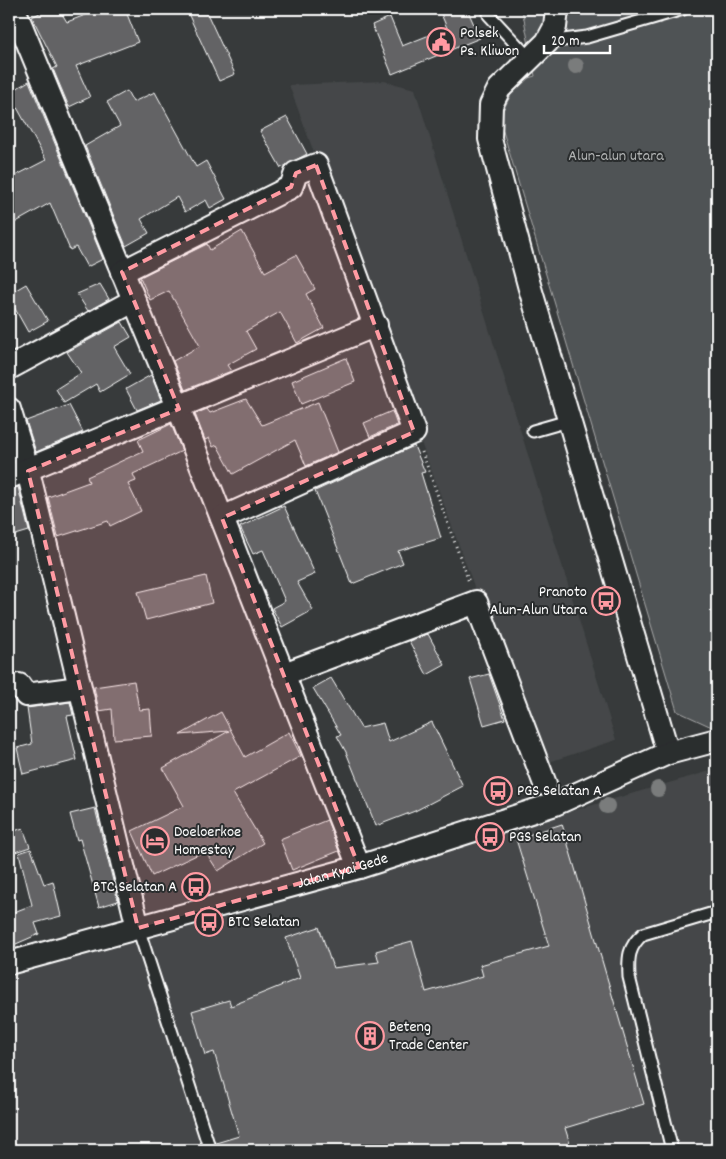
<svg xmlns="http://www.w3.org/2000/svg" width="726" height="1159" font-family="Dekko,sans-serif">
<rect width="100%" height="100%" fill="#373a3b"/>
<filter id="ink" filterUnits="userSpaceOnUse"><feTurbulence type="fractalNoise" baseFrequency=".02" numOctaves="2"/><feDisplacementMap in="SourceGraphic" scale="10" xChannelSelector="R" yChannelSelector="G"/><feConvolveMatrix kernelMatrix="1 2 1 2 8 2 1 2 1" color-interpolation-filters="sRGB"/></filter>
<g filter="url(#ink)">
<path fill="#444748" d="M384,81L415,89L616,740L540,765L289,85Z
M717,769V1150H9V974Z"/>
<path fill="#505354" stroke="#a8a9aa" d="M522,9H717L716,729L677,711L499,118L518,81L535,76Z"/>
<path fill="#636465" stroke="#fff" d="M47,9H59L67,22L101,9H125L138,42L76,66L90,97L69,107L53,69L57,67L32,17Z
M186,9H205L235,74L219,81Z
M439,9H467L480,38L392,74L372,25L390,17L402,46L447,28Z
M29,81L103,259L87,267L76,247L70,250L50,203L9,226V179L46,160L9,93Z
M127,91L133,102L155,92L196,167L206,161L226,199L210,208L206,200L185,212L177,197L141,219L149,233L126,246L85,146L120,126L107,102Z
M287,117L307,154L281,168L260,131Z
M242,231L265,272L296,255L315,289L306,294L324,328L297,343L280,312L246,331L256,349L227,365L231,371L185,390L173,361L200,346L169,291L150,300L140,277L207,244L210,250Z
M26,284L48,321L28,332L9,298V294Z
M100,284L109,299L88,311L77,294Z
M122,322L131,337L114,347L130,374L100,392L96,384L64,403L56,389L81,373L67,352Z
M346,358L355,382L301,404L292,381Z
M151,375L161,400L137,410L126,389Z
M246,399L262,425L318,402L338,452L306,466L295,440L233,474L217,445L213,447L209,438L205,440L195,414L207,409L210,413Z
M69,405L83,432L36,452L26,421Z
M392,411L397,425L370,437L364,423Z
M171,424L182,451L133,474L136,481L128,484L141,511L110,526L108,521L58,537L48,497L89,482L87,477L143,451L138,440Z
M414,446L425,472L421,473L441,538L398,551L403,563L352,584L315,491Z
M18,487L29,531L9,537V490Z
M284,506L315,574L297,582L313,610L282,627L272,608L285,601L263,550L253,554L240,527Z
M206,576L212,603L146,620L138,592Z
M428,634L445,665L427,675L409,641Z
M489,674L505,719L484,725L470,679Z
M331,678L361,728L383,723L389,742L432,722L463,786L415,811L376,826L346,752L337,736L341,735L313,688Z
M134,681L139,710L150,709L152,736L114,739L112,709L99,711L94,687Z
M70,702L73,715L67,716L77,760L23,774L17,748L32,744L27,708Z
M221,712L245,757L289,732L301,756L233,793L263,843L218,871L205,851L152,876L132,831L184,806L163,768L229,731L180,735Z
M95,808L118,901L99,907L80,839L77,840L70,814Z
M327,820L339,851L292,870L280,839Z
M562,824L644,1104L565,1128L572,1150H217L216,1143L239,1136L214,1052L205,1055L192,1011L229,1000L231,1006L300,978L286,938L319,927L333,968L379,962L376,951L412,941L426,992L483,976L480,965L549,946L516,839Z
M23,828L30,847L9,854V833Z
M31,849L44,884L53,881L61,916L35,923L39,934L9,947V914L32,905L19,853Z"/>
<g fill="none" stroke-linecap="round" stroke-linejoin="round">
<defs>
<path id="service" d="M489,15L529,58
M547,42L587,37L683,9
M533,431L568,421
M138,928L210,1150
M672,1150L629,977C628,958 628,947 643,934L717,912"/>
<g id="minor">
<path d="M14,9L179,409L359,867"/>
<path d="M557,9L555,27L547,42L499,89L491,105L490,139L529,285L668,753"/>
<path d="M122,272L291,187L296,173L316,165L414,432L222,518"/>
<path d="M9,368L133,301"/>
<path d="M9,409L28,471L138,928"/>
<path d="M9,477L376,325"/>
<path d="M284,674L476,602L545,784"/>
<path d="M19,685L26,695L79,688"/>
<path id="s1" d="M9,963L359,867L555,804L668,753L717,740"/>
</g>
</defs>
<use href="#service" stroke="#fff" stroke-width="15"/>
<use href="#minor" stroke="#fff" stroke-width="26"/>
<path stroke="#fff" stroke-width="3" stroke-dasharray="1 4" stroke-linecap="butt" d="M422,452L469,582"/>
<use href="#service" stroke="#2a2d2e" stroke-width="11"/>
<use href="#minor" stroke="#2a2d2e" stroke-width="22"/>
</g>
<g fill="#7a7c7c">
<circle cx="576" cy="66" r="8"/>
<circle cx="658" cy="789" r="8"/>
<circle cx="607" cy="806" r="8"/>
</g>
</g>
<path fill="#ff9aa2" fill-opacity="0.2" stroke="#ff9aa2" stroke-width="4" stroke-dasharray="10 6" stroke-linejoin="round" d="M316,165L414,432L222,518L359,867L138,928L28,471L179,409L122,272L291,187L296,173Z"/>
<defs>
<symbol id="civic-ring" viewBox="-11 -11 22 22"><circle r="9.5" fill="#2a2d2e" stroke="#ff9aa2" stroke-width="1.5"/><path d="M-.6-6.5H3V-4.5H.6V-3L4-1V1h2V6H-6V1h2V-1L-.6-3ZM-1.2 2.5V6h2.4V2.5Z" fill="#ff9aa2"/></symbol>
<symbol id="bus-ring" viewBox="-11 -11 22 22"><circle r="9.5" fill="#2a2d2e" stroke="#ff9aa2" stroke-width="1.5"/><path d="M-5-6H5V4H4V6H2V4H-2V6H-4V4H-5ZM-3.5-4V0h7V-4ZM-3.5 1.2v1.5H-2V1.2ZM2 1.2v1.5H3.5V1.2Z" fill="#ff9aa2"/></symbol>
<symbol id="hotel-ring" viewBox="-11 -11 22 22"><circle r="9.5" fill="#2a2d2e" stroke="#ff9aa2" stroke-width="1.5"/><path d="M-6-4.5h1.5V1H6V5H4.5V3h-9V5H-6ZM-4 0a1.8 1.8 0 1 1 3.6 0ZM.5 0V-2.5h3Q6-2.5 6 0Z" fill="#ff9aa2"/></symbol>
<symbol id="building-ring" viewBox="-11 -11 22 22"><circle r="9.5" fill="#2a2d2e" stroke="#ff9aa2" stroke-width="1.5"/><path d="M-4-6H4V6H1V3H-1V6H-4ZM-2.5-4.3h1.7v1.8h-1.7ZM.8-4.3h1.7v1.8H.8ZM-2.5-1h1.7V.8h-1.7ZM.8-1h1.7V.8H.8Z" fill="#ff9aa2"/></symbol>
</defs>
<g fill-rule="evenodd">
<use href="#civic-ring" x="425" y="26" width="32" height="32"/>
<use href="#bus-ring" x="590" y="585" width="32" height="32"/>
<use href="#bus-ring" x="482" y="775" width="32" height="32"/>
<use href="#bus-ring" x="474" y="821" width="32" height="32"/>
<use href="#hotel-ring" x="139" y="825" width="32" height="32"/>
<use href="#bus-ring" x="180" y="871" width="32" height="32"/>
<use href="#bus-ring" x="193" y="906" width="32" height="32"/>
<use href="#building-ring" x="354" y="1020" width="32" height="32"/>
</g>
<g text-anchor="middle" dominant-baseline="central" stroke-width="4" stroke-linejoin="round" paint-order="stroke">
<g font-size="16" fill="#fff" stroke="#2a2d2e" text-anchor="start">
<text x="460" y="33">Polsek<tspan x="460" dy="18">Ps. Kliwon</tspan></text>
<text x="587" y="592" text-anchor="end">Pranoto<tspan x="587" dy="18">Alun-Alun Utara</tspan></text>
<text x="517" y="791">PGS Selatan A</text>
<text x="174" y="832">Doeloerkoe<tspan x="174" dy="18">Homestay</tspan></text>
<text x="509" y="837">PGS Selatan</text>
<text x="177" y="887" text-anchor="end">BTC Selatan A</text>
<text x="228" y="922">BTC Selatan</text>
<text x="389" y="1027">Beteng<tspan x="389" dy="18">Trade Center</tspan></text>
</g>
<g font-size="16" fill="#b0b2b2" stroke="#2a2d2e">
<text x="616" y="156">Alun-alun utara</text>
</g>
<g font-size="16" fill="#fff" stroke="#2a2d2e">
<text stroke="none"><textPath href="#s1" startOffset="346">Jalan Kyai Gede</textPath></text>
</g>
</g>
<rect width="726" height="1159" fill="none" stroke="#2a2d2e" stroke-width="30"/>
<rect x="15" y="15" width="696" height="1129" fill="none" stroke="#fff" stroke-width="2" filter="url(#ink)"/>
<path d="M544 45v8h66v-8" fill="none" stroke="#ffffff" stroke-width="2.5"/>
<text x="551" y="45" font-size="15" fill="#ffffff" stroke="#2a2d2e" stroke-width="4" paint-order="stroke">20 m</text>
</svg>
